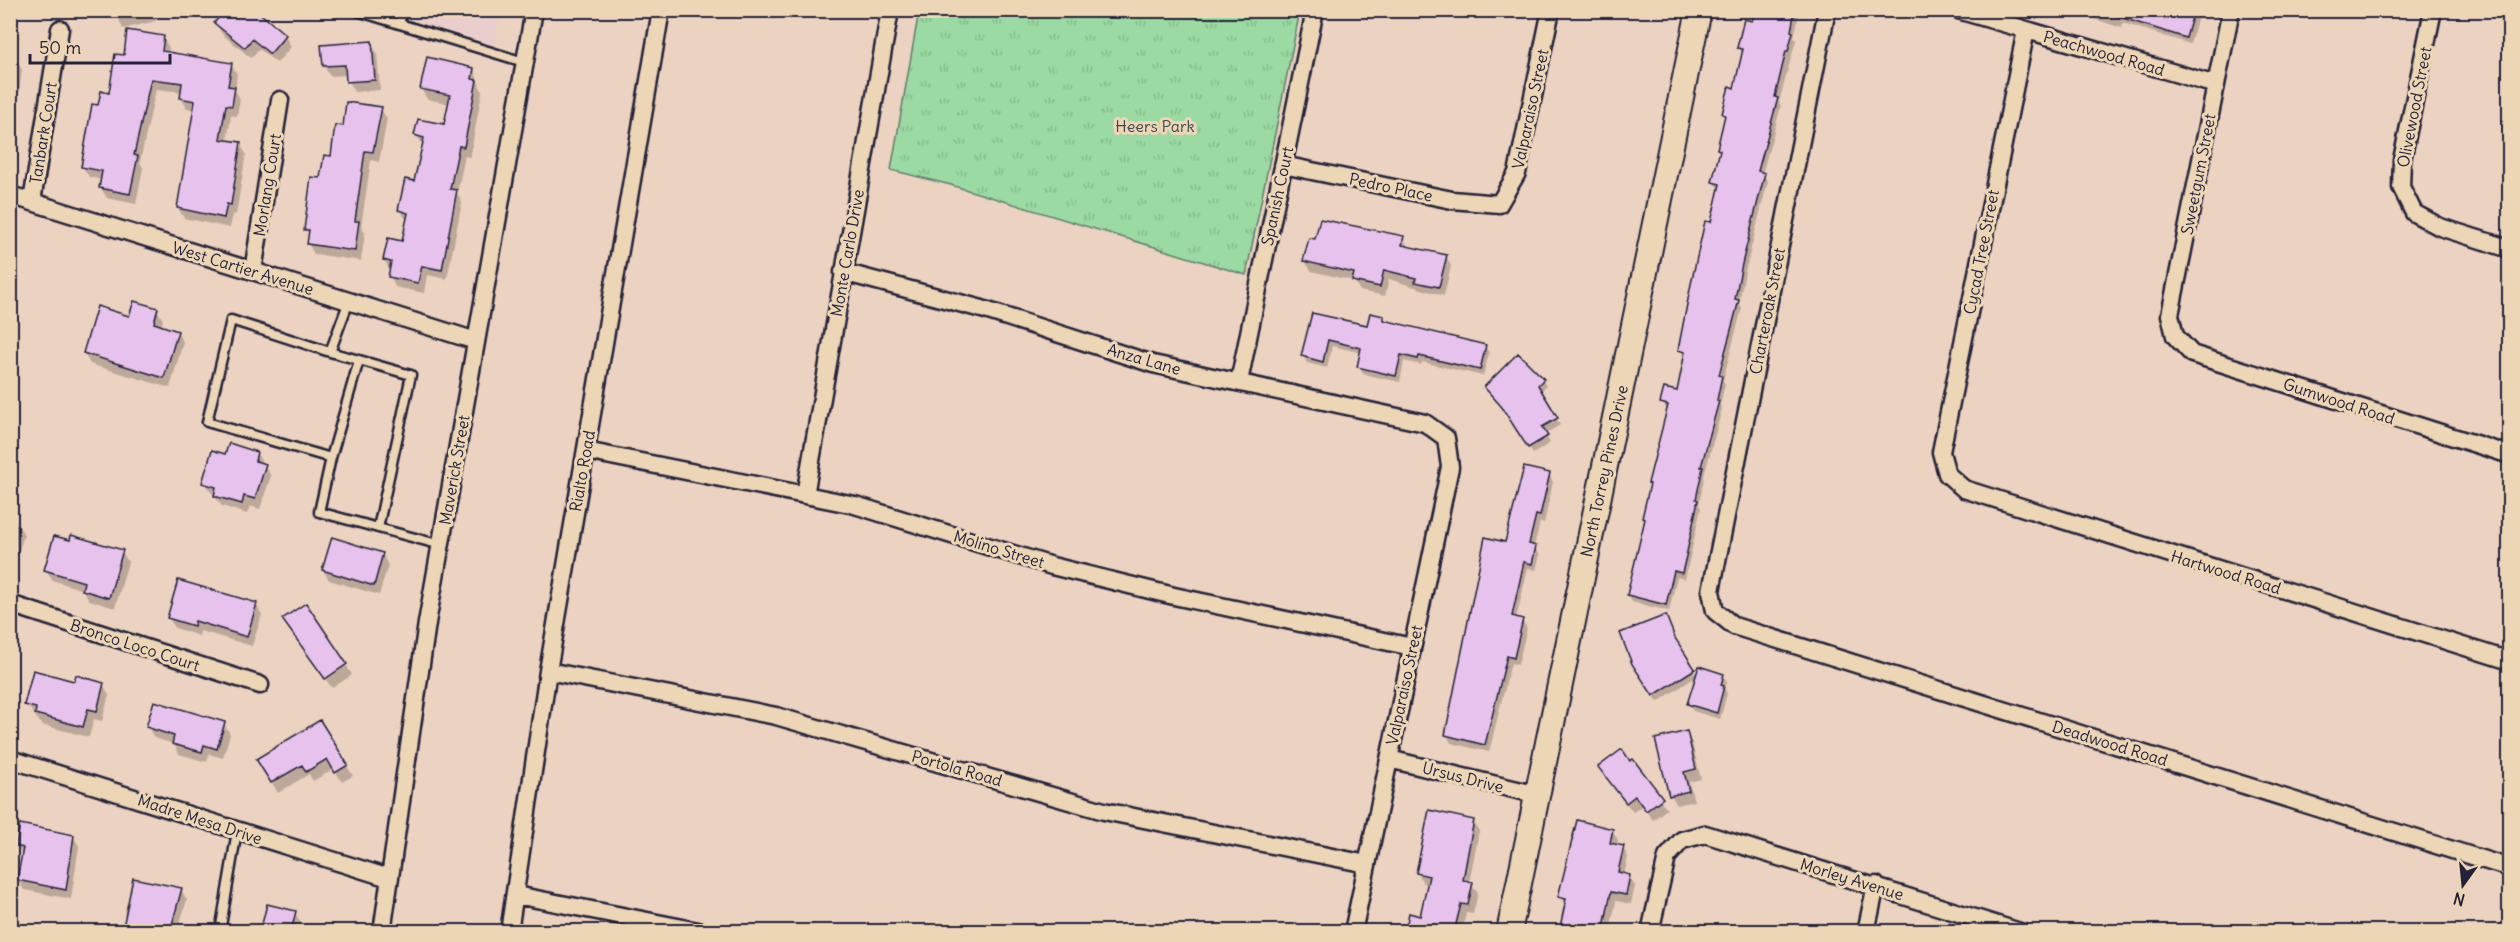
<svg xmlns="http://www.w3.org/2000/svg" width="2520" height="942" font-family="Delius,sans-serif">
<defs>
<pattern id="park-tufts" width="24" height="20" patternUnits="userSpaceOnUse" patternTransform="scale(1.5)"><rect width="24" height="20" fill="#9bdaa2"/><path d="M3 7l-1-3M5 7V3M7 7l1-3M15 17l-1-3M17 17v-4M19 17l1-3" fill="none" stroke="#85bb8c"/></pattern>
</defs>
<rect width="100%" height="100%" fill="#ecd2c0"/>
<filter id="ink" filterUnits="userSpaceOnUse"><feTurbulence type="fractalNoise" baseFrequency=".0167" numOctaves="2"/><feDisplacementMap in="SourceGraphic" scale="12" xChannelSelector="R" yChannelSelector="G"/><feConvolveMatrix kernelMatrix="1 2 1 2 8 2 1 2 1" color-interpolation-filters="sRGB"/></filter>
<g filter="url(#ink)">
<path fill="#eacdcd" d="M384,11H500L494,45Z"/>
<path fill="url(#park-tufts)" stroke="#5e7e6e" stroke-width="1.5" d="M919,11H1300L1246,275L951,185L891,170Z"/>
<path fill="#0003" d="M10,10H17L14,24L19,32L13,59H16L22,70L15,124L18,128L11,158Z
M115,10H153L156,21L123,29Z
M254,10L285,36L291,47L277,63L259,49L251,58L222,34L216,24Z
M1756,10L1800,12L1794,37L1796,40L1779,102L1781,106L1762,174L1768,181L1745,272L1739,303L1742,308L1723,380L1725,384L1720,405L1722,409L1705,472L1699,505L1701,508L1685,579L1677,577L1669,611L1632,602L1628,595L1668,410L1662,403L1678,392L1686,357L1680,350L1720,189L1713,182L1721,153L1718,149L1726,117L1724,114L1735,89L1743,55L1739,47L1753,23Z
M2066,10H2200L2190,44L2123,23L2122,28Z
M163,37L169,48L168,54L231,64L237,74L235,90L240,99L237,116L231,115L227,142L240,144L246,154L236,215L233,214L230,228L184,218L178,208L195,110L187,108L181,98L182,92L156,89L140,162L143,168L136,204L107,198L101,188L102,180L89,177L83,167L99,107L111,94L125,57Z
M371,43L377,53L380,90L354,92L347,75L330,76L324,66Z
M474,69L482,92L470,157L465,156L457,193L462,202L447,279L427,275L424,293L395,287L385,260L403,243L408,221L399,210L416,183L424,146L416,135L445,126L450,104L427,99L421,89Z
M381,109L387,119L379,162L371,160L361,227L365,233L361,261L314,254L308,243L309,235L306,229L321,180L344,128Z
M1403,238L1409,248L1446,256L1451,266L1444,296L1389,279L1385,296L1360,291L1354,281L1311,271L1305,261L1316,241Z
M157,310L163,320L161,327L177,332L183,342L170,388L90,364L84,353L130,318Z
M1313,314L1368,326L1383,318L1386,322L1485,346L1489,353L1483,376L1422,362L1421,365L1404,361L1400,382L1363,374L1359,367L1362,353L1332,346L1327,368L1307,363L1303,356Z
M1542,380L1546,386L1540,392L1560,425L1545,434L1550,443L1533,454L1507,412L1486,387Z
M256,453L271,476L260,509L250,506L247,514L222,506L204,483L226,456Z
M1549,475L1553,482L1544,523L1540,522L1534,547L1540,555L1536,570L1528,568L1516,619L1522,621L1527,628L1518,665L1511,663L1489,752L1451,743L1447,735L1506,544Z
M10,522L18,524L24,535L16,560L10,558Z
M71,542L122,552L128,562L115,608L89,600L83,590L52,580L46,570Z
M382,554L388,565L379,595L329,580L323,570Z
M256,604L262,615L252,646L200,631L199,636L175,628L169,618Z
M290,630L346,665L352,675L332,688Z
M1677,644L1697,676L1723,675L1727,682L1725,689L1727,694L1720,719L1693,711L1689,704L1697,676L1658,702L1638,671Z
M75,683L103,684L109,695L102,721L94,719L89,737L42,725L26,704Z
M320,722L353,776L342,782L334,769L313,781L309,774L278,793L258,759Z
M224,724L230,734L223,758L209,754L207,762L179,754L174,744L154,738L148,727Z
M1686,732L1692,743L1701,779L1689,782L1694,801L1677,805L1671,795Z
M1632,761L1667,809L1653,820L1642,806L1633,812L1606,777Z
M1473,821L1479,831L1469,883L1478,893L1473,914L1466,913L1462,932H1406L1421,918L1429,884L1423,883L1418,873Z
M1612,830L1618,840L1617,846L1623,848L1628,857L1624,875L1629,876L1635,886L1631,904L1616,901L1610,931L1612,932H1561L1566,907L1560,897Z
M73,836L79,846L71,899L24,890L18,880L23,856L17,846Z
M181,890L187,900L177,932H123Z
M295,913L301,923L299,932H262Z"/>
<path fill="#e6c2ec" stroke="#22223b" stroke-width="1.5" d="M225,10H256L286,35L270,54L252,39L245,48L214,23Z
M1755,10H1795L1791,31L1793,32L1788,51H1786L1775,97L1778,98L1758,171L1765,173L1742,264L1735,299L1739,300L1719,375L1722,376L1717,400L1719,401L1701,467H1703L1696,499L1698,500L1687,552L1682,573L1674,571L1666,605L1627,595L1645,519L1642,518L1650,484L1648,483L1668,405L1660,403L1664,388L1677,391L1685,352L1678,350L1691,284L1705,221L1711,222L1720,184L1712,182L1720,150L1717,149L1725,115L1722,114L1729,86L1734,88L1743,49L1737,48L1744,19L1752,21Z
M2110,10H2194L2186,38L2110,14Z
M127,30L164,36L162,51L232,63L228,86L235,87L232,106L226,105L220,139L241,142L231,205L227,204L224,218L177,208L195,101L180,98L182,83L151,79L134,155L138,156L130,194L99,188L102,171L81,167L92,104L98,105L101,91L109,93L115,54L124,55Z
M372,41L375,80L346,82L345,65L323,66L321,45Z
M427,57L474,68L472,79L477,80L464,147L459,146L450,189L457,190L442,270L422,266L418,283L388,277L391,262L383,260L388,238L402,241L408,213L398,210L405,179L414,181L424,138L414,135L418,119L444,124L450,95L420,89Z
M346,102L382,107L373,152L365,151L355,221H359L355,251L307,244L309,230H304L311,177L320,178L324,155L331,156L335,125L343,126Z
M1320,219L1404,236L1402,245L1447,255L1439,287L1415,282L1416,278L1384,270L1380,287L1352,281L1354,273L1303,261L1309,238L1315,239Z
M134,301L158,308L154,323L178,331L164,378L83,353L97,306L129,316Z
M1312,313L1367,325L1370,313L1384,316V320L1486,345L1480,370L1419,356L1418,359L1401,355L1396,376L1357,367L1361,348L1328,340L1323,362L1301,356Z
M1518,353L1544,379L1538,385L1558,418L1542,427L1548,436L1528,448L1501,406L1484,387Z
M229,443L257,452L255,461L266,464L255,499L244,496L242,504L214,496L216,487L202,483L212,450L225,454Z
M1524,467L1550,473L1540,516L1536,515L1529,544L1536,546L1532,564L1524,562L1512,616L1523,619L1514,658L1507,656L1485,745L1445,735L1485,537L1505,542Z
M71,535L123,550L109,598L82,590L84,582L44,570L54,536L70,540Z
M332,537L383,553L374,586L322,570Z
M178,580L257,603L247,637L195,621L194,626L167,618Z
M306,603L347,664L325,679L282,619Z
M1666,615L1675,638L1695,669L1653,696L1632,664L1620,633Z
M1699,666L1724,674L1721,685L1724,686L1717,713L1687,704Z
M33,670L74,681L76,675L104,683L97,711L88,709L83,727L35,714L36,708L24,705Z
M154,701L225,722L217,749L204,745L202,752L172,744L174,736L146,727Z
M320,720L348,765L335,773L327,759L306,772L302,765L271,783L256,759Z
M1687,731L1696,769L1684,772L1689,791L1669,796L1655,739Z
M1622,749L1630,761L1633,759L1663,798L1646,811L1635,796L1626,803L1598,767Z
M1429,810L1474,820L1463,880L1473,882L1468,905L1461,904L1454,932H1405L1409,913L1420,916L1429,876L1416,873Z
M1577,820L1613,829L1610,843L1624,846L1618,872L1630,875L1626,895L1611,892L1603,932H1559L1566,899L1558,897Z
M20,824L74,835L66,890L17,880L23,848L16,846Z
M133,878L182,888L170,932H122Z
M267,904L296,911L291,932H260Z"/>
<g fill="none" stroke-linecap="round" stroke-linejoin="round">
<defs>
<path id="service" d="M354,10L524,62
M399,24L403,10
M330,352L359,360L331,458L207,422L231,320L330,352L349,301
M359,360L411,375L378,528
M331,458L319,512L441,545
M220,932L237,831"/>
<path id="minor" d="M1827,10L1711,591L1715,611L1734,626L2510,868
M1958,10L2216,85
M2231,10L2170,315L2175,336L2192,354L2510,455
M2433,10L2402,160L2401,187L2414,213L2440,227L2510,249
M2026,30L1941,452L1947,474L1964,489L2510,661
M1283,165L1452,200L1499,204L1517,173L1551,10
M10,195L476,341
M32,201L60,29
M253,271L280,100
M843,272L982,309L1153,364L1425,423L1446,438L1450,467L1353,932
M1239,382L1315,10
M586,451L855,505L1052,566L1174,596L1412,647
M805,495L890,10
M10,604L260,685
M548,671L776,716L1104,811L1367,864
M10,759L389,878
M1389,759L1538,795
M516,895L703,932
M382,932L427,623L534,10
M509,932L548,671L661,10
M1650,932L1667,857L1682,840L1705,834L2020,932
M1866,932L1876,885"/>
<path id="secondary" d="M1509,932L1699,10"/>
</defs>
<use href="#service" stroke="#22223b" stroke-width="13"/>
<use href="#minor" stroke="#22223b" stroke-width="21"/>
<use href="#secondary" stroke="#22223b" stroke-width="28"/>
<use href="#service" stroke="#edd6b5" stroke-width="8"/>
<use href="#minor" stroke="#edd6b5" stroke-width="16"/>
<use href="#secondary" stroke="#edd6b5" stroke-width="24"/>
</g>
</g>
<g text-anchor="middle" dominant-baseline="central" stroke-width="6" stroke-linejoin="round" paint-order="stroke">
<g font-size="16" fill="#22223b" stroke="#edd6b5">
<text transform="translate(2104 53) rotate(16)">Peachwood Road</text>
<text transform="translate(2414 107) rotate(-79)">Olivewood Street</text>
<text transform="translate(1530 109) rotate(-78)">Valparaiso Street</text>
<text transform="translate(43 133) rotate(-81)">Tanbark Court</text>
<text transform="translate(2198 174) rotate(-79)">Sweetgum Street</text>
<text transform="translate(267 185) rotate(-81)">Morlang Court</text>
<text transform="translate(1391 187) rotate(12)">Pedro Place</text>
<text transform="translate(1277 196) rotate(-78)">Spanish Court</text>
<text transform="translate(1981 252) rotate(-79)">Cycad Tree Street</text>
<text transform="translate(847 253) rotate(-80)">Monte Carlo Drive</text>
<text transform="translate(243 268) rotate(17)">West Cartier Avenue</text>
<text transform="translate(1767 311) rotate(-79)">Charteroak Street</text>
<text transform="translate(1144 359) rotate(16)">Anza Lane</text>
<text transform="translate(2339 401) rotate(18)">Gumwood Road</text>
<text transform="translate(454 470) rotate(-80)">Maverick Street</text>
<text transform="translate(582 471) rotate(-80)">Rialto Road</text>
<text transform="translate(1604 471) rotate(-78)">North Torrey Pines Drive</text>
<text transform="translate(999 549) rotate(17)">Molino Street</text>
<text transform="translate(2226 572) rotate(17)">Hartwood Road</text>
<text transform="translate(135 645) rotate(18)">Bronco Loco Court</text>
<text transform="translate(1404 685) rotate(-78)">Valparaiso Street</text>
<text transform="translate(2110 743) rotate(17)">Deadwood Road</text>
<text transform="translate(957 768) rotate(16)">Portola Road</text>
<text transform="translate(1463 777) rotate(14)">Ursus Drive</text>
<text transform="translate(200 819) rotate(18)">Madre Mesa Drive</text>
<text transform="translate(1852 879) rotate(17)">Morley Avenue</text>
</g>
<g font-size="16" fill="#3a4750" stroke="#edd6b5">
<text x="1155" y="126">Heers Park</text>
</g>
</g>
<rect width="2520" height="942" fill="none" stroke="#edd6b5" stroke-width="36"/>
<rect x="18" y="18" width="2484" height="906" fill="none" stroke="#22223b" stroke-width="2" filter="url(#ink)"/>
<g transform="translate(2463 885) rotate(195)" stroke="#edd6b5" stroke-width="4.5" paint-order="stroke">
<path d="M0-4.5L10 22L0 15L-10 22Z" fill="#22223b"/>
<text y="-9" font-size="16" font-weight="bold" text-anchor="middle" fill="#22223b">N</text>
</g>
<path d="M30 54v9h140v-9" fill="none" stroke="#22223b" stroke-width="3"/>
<text x="39" y="54" font-size="18" fill="#22223b" stroke="#edd6b5" stroke-width="4.5" paint-order="stroke">50 m</text>
</svg>
